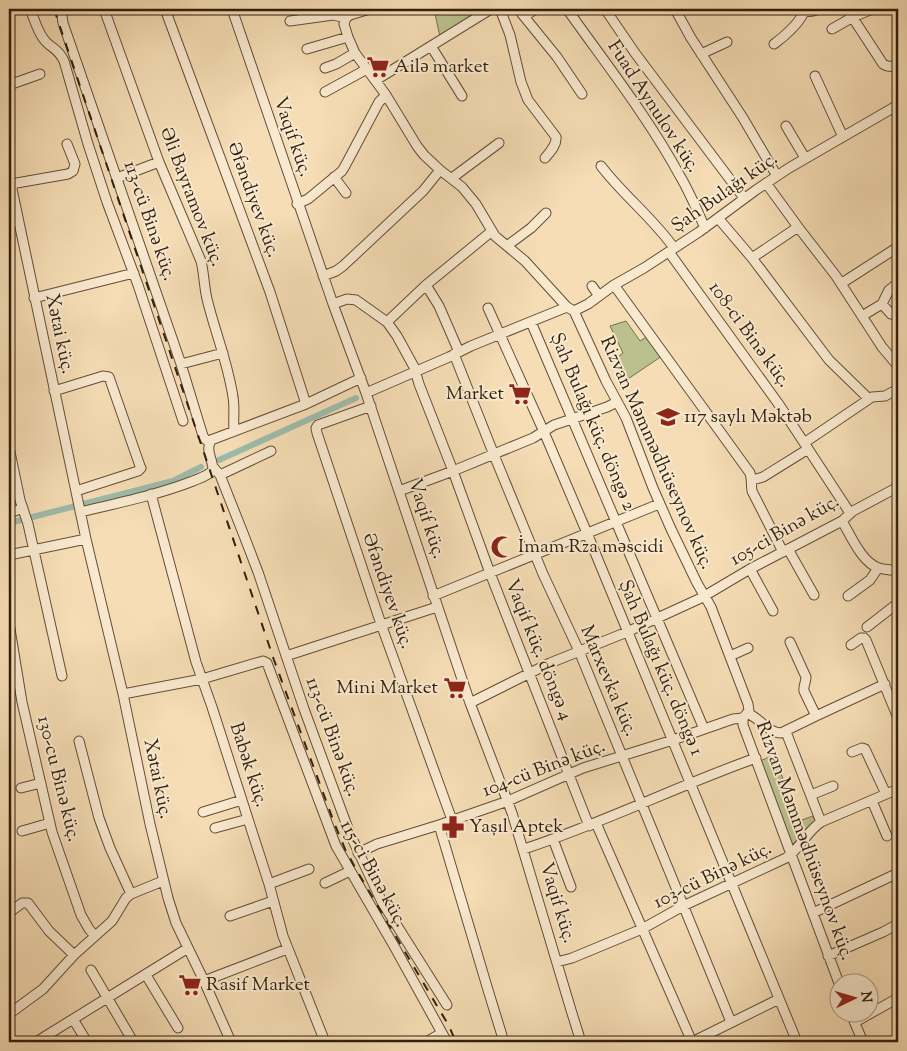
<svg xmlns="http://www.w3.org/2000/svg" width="907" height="1051" font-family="'Sorts Mill Goudy',serif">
<rect width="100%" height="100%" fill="#f6ddb5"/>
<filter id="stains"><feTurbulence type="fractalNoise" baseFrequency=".004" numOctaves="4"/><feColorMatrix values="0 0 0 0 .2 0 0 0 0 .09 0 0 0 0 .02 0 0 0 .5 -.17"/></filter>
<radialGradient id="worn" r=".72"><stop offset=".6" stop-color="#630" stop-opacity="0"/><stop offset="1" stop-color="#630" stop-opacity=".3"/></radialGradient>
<path fill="#bbc18e" stroke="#76704e" d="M434,9H486L440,37Z
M626,321L640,341L648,336L662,356L628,379L615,359L623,353L610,326Z
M774,755L799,821L813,816L815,821L806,833L792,845L760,761Z"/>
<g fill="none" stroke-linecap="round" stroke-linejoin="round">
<path stroke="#9dbcab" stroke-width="6" d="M219,460L356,398
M9,523L173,481L201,467"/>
<defs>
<path id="minor" d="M30,9C34,18 37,30 43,38C49,48 58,47 64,61L88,144L107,202L138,285L183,421
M61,9L63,23L181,364L203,436L205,439L210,443
M104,9L159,162L201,261C204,273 204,286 207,299C215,332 228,363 233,397C235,408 233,420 234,431
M165,9L270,292L306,404
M232,9L333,304L366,393L470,703L512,813L571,1010L581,1042
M370,9L350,15L346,18L344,24L348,37L355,53L386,95L417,146L424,155L440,170L462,187L476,204L495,236L525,261L567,307L574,311L606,381L626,418L653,488L671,529L697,583L711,607L748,704L749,711L743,718V725L840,986
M500,9L510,35L521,82L528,100L556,137C557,145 550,152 545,158
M518,9L557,57L582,94
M567,9C606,64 648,117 680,176C690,193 697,210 705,228
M605,9L635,53L744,198
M675,9L691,38L743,118L777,176
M759,9H763
M802,9L804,12L813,11L819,9
M847,9L883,64L887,66L898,67
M524,16L536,9
M290,21L333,15L346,18
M832,29L853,17L870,10
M774,44C786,35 798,25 804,12
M431,46L462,96
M307,49L348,37
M701,54L727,42
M325,68L336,64L355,53
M815,76L843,137
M376,80L491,9
M9,85L40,74
M325,92L367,69
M786,126L805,158
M601,166C623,195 653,218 674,248
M9,175L86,539L123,694L150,824L168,898L176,923L204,981L231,1042
M334,177L346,193
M117,178L159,162
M452,178L499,143
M766,183L798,227L836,276L882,347L898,366
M11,184L68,174L73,171L75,164L67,144
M297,204L308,199L342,171L345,166L379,102L386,95
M718,218L752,258L829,360L869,399
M508,245L531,228L546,213
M669,252L780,406L850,513
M752,258L798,227
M323,276L336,271L343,266L423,191L440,170
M842,283L898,247
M426,285L439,306L459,352
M614,285L750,473C752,480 751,484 752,491L783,552
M592,286L599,296
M34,298L134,273
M333,304L347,299L356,300L387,322L426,285L492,231
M882,304L889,290L898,283
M488,308L544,432L587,533L797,1042
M574,311L588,304L614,285L644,268L699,232L756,190L789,168L898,105
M862,316L882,304L891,314L898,315
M387,322L397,336L414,367L419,384L453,471L490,573L589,826
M531,322C588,458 647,593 704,729
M454,354L494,455L543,574L579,651L731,1022
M181,364L223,353
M54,391L103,376L109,377L140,466L141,468L138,471L76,491
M366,393L449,357L471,346L567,307
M371,406L318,425L316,428L317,433L381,624L452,820
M804,443L869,399L872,397L885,396L898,389
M9,447L20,500L28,524L62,676
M214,468L220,475L243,533L258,572L304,709L350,834L382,902L447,1005
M220,475L271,451
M752,480L763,477L808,449
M399,491L453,471L533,438L554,425L607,407L617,402
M151,494L196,662L212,707L248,819L269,884L283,936L325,1042
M80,512C118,503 157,495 193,481C200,478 208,476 213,470C213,460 205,450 211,440L306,404L361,378
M9,513L23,508
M842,521C851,536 862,563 879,568C885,570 892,569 898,572
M788,549L814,595
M9,555L86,539
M750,569L773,611
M433,596L659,504
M848,596L870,580L878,568
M9,623L22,702L52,832L81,915L89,929L95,936
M867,627L898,603
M790,642L806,677C806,682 803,687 804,691L816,716
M851,645L861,638H864L866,640L898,718
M286,656L437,607
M730,656L748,648
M123,694L202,679L263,661L267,663L336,846L394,946L447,1042
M470,703L550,663L627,632L701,598L750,569L842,521L853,511L898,487
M747,713C760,718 768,733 781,733L816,716L885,684
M786,732L821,822
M79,741L99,818L110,848L131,894
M852,752L862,748L865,749L886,794
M21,788L41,783
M811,795L833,786
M872,801L887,836
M203,812L242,800
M596,823L692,1042
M439,825L488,990L504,1042
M215,828L248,819
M22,831L50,823
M553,839L571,887
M524,849C603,823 677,786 756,758
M358,853L377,844L439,825L508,801L583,768L673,740L733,719L743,718
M325,883L350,871
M269,884L309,869
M9,913L22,903H28L49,931L74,955
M813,913L898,873
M230,916L273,901
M828,956L883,932L898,924
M557,962L572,958L642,929L683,906L786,858C801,848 807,831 821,822L898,789
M91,970L131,1038L132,1042
M146,975L178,1028
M204,981L287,949
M9,1014L43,989L74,955L112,921L126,898L131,894L163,881
M851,1014L863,1042
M73,1019L87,1042
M855,1022L898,998
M36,1042L188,948
M426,1042L442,1033
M692,1042L779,999"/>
</defs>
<use href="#minor" stroke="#624e37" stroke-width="11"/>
<use href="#minor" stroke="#f9e9cf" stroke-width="9"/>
<path stroke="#311f0d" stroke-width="2" stroke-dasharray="9 9" stroke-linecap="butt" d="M54,9L274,660L335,825L345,849L357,871L449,1026L456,1042"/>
</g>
<defs>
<symbol id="supermarket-bare" viewBox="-9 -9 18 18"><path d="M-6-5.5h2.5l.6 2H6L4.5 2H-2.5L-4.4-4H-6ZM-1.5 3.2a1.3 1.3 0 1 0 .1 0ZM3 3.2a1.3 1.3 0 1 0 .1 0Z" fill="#8f2418" stroke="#f9e9cf" stroke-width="2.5" paint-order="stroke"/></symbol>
<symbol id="school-bare" viewBox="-9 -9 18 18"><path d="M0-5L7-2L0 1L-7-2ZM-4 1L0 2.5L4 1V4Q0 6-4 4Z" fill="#8f2418" stroke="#f9e9cf" stroke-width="2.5" paint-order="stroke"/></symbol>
<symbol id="mosque-bare" viewBox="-9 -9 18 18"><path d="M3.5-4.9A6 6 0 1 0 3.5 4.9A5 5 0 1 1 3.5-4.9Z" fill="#8f2418" stroke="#f9e9cf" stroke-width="2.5" paint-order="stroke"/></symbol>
<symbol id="pharmacy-bare" viewBox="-9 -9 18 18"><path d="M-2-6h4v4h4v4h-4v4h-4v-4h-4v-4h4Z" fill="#8f2418" stroke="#f9e9cf" stroke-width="2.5" paint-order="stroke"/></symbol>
</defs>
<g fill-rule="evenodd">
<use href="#supermarket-bare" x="362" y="51" width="32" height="32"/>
<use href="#supermarket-bare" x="504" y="378" width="32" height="32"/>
<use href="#school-bare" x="652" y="401" width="32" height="32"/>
<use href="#mosque-bare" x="486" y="531" width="32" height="32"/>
<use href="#supermarket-bare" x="439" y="672" width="32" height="32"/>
<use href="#pharmacy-bare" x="437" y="811" width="32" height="32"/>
<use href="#supermarket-bare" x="174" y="969" width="32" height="32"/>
</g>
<g text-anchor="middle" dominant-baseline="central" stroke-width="4" stroke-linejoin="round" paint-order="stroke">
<g font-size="19" fill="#311f0d" stroke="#f9e9cf" text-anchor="start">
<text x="394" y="67">Ailә market</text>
<text x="504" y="394" text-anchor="end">Market</text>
<text x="684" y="417">117 saylı Məktəb</text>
<text x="518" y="547">İmam Rza məscidi</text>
<text x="438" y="688" text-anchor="end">Mini Market</text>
<text x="469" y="827">Yaşıl Aptek</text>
<text x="206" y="985">Rasif Market</text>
</g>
<g font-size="19" fill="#311f0d" stroke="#f9e9cf">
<text transform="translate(653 107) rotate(57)">Fuad Aynulov küç.</text>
<text transform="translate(292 137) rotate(71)">Vaqif küç.</text>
<text transform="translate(725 193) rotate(-35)">Şah Bulağı küç.</text>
<text transform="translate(191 197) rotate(69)">Əli Bayramov küç.</text>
<text transform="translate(253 200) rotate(70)">Əfəndiyev küç.</text>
<text transform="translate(149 221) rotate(71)">113-cü Binə küç.</text>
<text transform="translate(59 334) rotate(78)">Xətai küç.</text>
<text transform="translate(749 335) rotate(54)">108-ci Binə küç.</text>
<text transform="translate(592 422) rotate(67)">Şah Bulağı küç. döngə 2</text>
<text transform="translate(656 453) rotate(66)">Rizvan Məmmədhüseynov küç.</text>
<text transform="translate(426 519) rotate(72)">Vaqif küç.</text>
<text transform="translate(785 531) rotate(-30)">105-ci Binə küç.</text>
<text transform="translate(387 591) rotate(71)">Əfəndiyev küç.</text>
<text transform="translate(538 650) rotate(68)">Vaqif küç. döngə 4</text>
<text transform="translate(660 668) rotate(67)">Şah Bulağı küç. döngə 1</text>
<text transform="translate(608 681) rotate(67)">Marxevka küç.</text>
<text transform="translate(332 737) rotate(70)">113-cü Binə küç.</text>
<text transform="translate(248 765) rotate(72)">Babək küç.</text>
<text transform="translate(544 769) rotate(-21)">104-cü Binə küç.</text>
<text transform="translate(58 779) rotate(76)">130-cu Binə küç.</text>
<text transform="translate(157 779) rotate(78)">Xətai küç.</text>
<text transform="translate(804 841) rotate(70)">Rizvan Məmmədhüseynov küç.</text>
<text transform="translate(373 874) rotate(61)">115-ci Binə küç.</text>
<text transform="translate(713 876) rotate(-26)">103-cü Binə küç.</text>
<text transform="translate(557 903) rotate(73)">Vaqif küç.</text>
</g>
</g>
<rect width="907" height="1051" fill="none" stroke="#f6ddb5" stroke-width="30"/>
<rect x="10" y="10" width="887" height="1031" fill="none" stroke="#311f0d" stroke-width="2.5"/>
<rect x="15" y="15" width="877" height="1021" fill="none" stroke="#311f0d"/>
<g transform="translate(854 998) rotate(85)"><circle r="24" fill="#f9e9cf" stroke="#a99881"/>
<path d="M0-4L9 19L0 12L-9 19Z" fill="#8f2418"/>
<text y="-8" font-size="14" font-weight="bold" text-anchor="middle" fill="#311f0d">N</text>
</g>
<rect width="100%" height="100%" filter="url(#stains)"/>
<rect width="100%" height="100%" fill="url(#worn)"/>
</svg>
